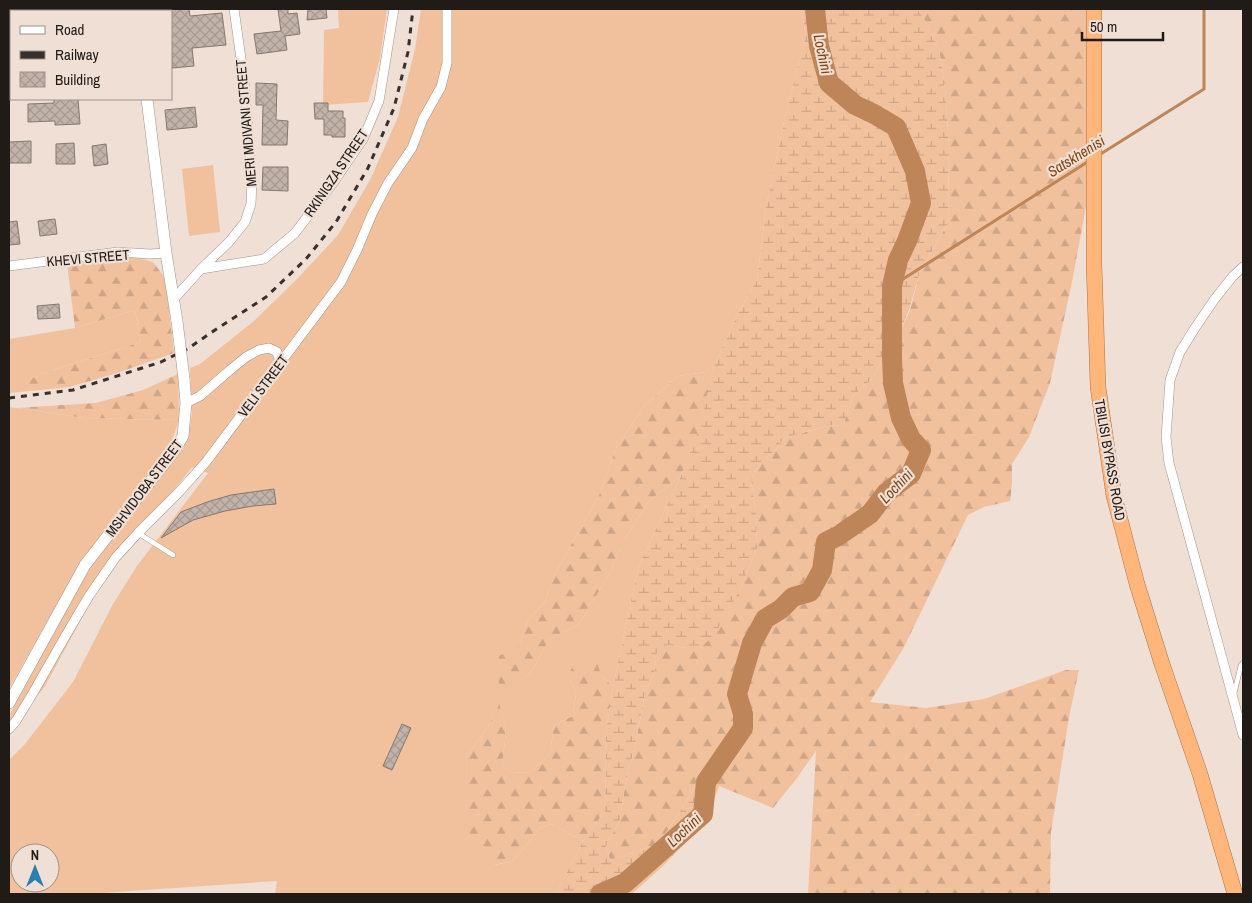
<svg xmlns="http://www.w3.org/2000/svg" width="1252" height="903" font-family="'Archivo Narrow',sans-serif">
<defs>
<pattern id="forest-firs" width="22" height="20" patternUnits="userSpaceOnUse" patternTransform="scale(1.25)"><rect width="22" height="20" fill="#f1c19e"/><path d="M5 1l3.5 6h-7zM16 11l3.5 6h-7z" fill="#cea587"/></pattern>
<pattern id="wetland-marsh" width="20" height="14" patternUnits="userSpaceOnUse" patternTransform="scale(1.25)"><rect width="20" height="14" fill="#f1c19e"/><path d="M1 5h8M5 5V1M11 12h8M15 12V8" fill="none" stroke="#cea587"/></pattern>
<pattern id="building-cross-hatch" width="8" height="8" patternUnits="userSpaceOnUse" patternTransform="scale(1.25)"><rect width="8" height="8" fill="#c1b3a9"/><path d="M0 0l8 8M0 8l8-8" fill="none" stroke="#a69991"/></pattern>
</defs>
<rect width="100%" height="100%" fill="#efdfd5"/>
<path fill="#f1c19e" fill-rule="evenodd" d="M338,9H387L380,58L368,102L323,105L324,30L339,28Z
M421,9H801L806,36L785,117L766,207L757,280L738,313L712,371L678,376L646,404L617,446L599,495L555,574L545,602L527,621L520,645L499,701L531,672L550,639L579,624L610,573L622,543L649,501L681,476L638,568L613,687L601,675L569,678L576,693L573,716L554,725L550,753L531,772L512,773L502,766L506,731L499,703L488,727L466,757L467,778V845L495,865L512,861L530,841L540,828L551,824L583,841L556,894H275L277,881L86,894H9V760L25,744L73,682L113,604L137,566L208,473L192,467L102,581L44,688L9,727V716L69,604L93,561L180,453L189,434L192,412L190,368L200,364L254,321L299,277L338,235L370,180L398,117L415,49ZM20,853H50V883H20Z
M213,165L220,232L189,236L182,169Z
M135,310L141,342L41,374L28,389L31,391L9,393V339L75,328Z
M9,407L84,418L179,420L172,440L135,494L82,559L9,689Z"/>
<path fill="url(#forest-firs)" d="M917,9H1087L1088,196L1072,282L1050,383L1029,437L1012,464V483L1010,501L984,507L968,515L903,649L870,702L926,708L984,699L1066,670H1079L1069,717L1051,832L1050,894H808L816,751L797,778L773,808L719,786L698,782L675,820L658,844L610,860L606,846L620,820L625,786L636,741L645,693L654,674L657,651L668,645L686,648L739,592L757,548L756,514L751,480L760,463L776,449L785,438L830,425L843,426L853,396L870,381L898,336L910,310L920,272L948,223L949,147L945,88L939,49L923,17Z
M134,257L153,262L165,278L174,353L114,374L69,387L31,391L28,389L27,381L41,374L141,342L135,310L75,328L67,263Z
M712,371L702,424L681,476L649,501L622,543L610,573L579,624L550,639L531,672L499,702L506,731L502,766L512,773L531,772L550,753L554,725L573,716L576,693L569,678L573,663L596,659L601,675L613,687L606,731L605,811L583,841L551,824L540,828L530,841L512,861L494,865L466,845L467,815L466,757L488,727L499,702V656L520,645L527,621L545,602L555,574L599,495L617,446L646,404L678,376Z
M178,374L179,420L84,418L16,408L96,403L143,390Z"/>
<path fill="url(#wetland-marsh)" d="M801,9H917L923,17L939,49L945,88L949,147L948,223L920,272L909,310L898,336L870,381L853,396L843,426L830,425L785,438L776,449L760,463L751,480L756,514L757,548L739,592L713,637L702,646L686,648L668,645L657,652L654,674L645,693L636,741L625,786L620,820L606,846L610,860L658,844L675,820L698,782L719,786L707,820L664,865L632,894H556L583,841L605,811L606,731L613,687L638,568L681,476L701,424L712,371L738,313L757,280L766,207L785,117L806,36Z"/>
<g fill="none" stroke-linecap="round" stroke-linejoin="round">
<path stroke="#be8559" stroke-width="3" d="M1099,155L1204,89V9
M892,286L1089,161"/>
<path stroke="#be8559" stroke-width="20" d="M600,894L625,883L703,814L706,782L743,728V714L737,694L752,643L765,619L781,609L793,597L810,592L822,570L826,542L838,536L870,514L886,493L911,474L921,450L911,439L901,418L893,383L892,357V286L898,260L907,241L921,203L915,171L896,127L874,114L855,105L829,83L819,46L815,9"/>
</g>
<path fill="url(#building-cross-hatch)" stroke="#85786e" d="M171,9H189L190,16L222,13L226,45L192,48L194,66L172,68Z
M278,9H288V14L297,13L300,34L285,36L287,50L257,54L254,34L281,31Z
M308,9H326L327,18L307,20Z
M256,83L277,84L276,120L288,121L287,145H262L263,105H256Z
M54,99H78L80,124L55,125V121L28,122V104L54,103Z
M314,103H328V111H343V118H345V137H332V135H324V119H315Z
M195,107L197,127L167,130L165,110Z
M31,141V163H9V142Z
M74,143L75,164H56V144Z
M106,144L108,164L94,166L92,146Z
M263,167H288V191L262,190Z
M55,219L57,234L40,236L38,221Z
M17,221L20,244L9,245V222Z
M59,304L60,318L38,319L37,306Z
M274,489L276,504L253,506L225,511L193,520L161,538L181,512L207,502L231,495Z
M402,724L411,728L392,770L383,766Z"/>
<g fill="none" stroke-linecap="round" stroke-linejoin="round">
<defs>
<path id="service" d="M138,533L173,555
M1234,694L1241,665L1243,663"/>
<path id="minor" d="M9,266L118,252L150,254L166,253
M1243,267L1233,276L1214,300L1195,328L1180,352L1170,380L1166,437L1169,463L1243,735
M201,269L264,259L295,233L333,183L363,139L379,101L394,9
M174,299L201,269L229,242L245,222L251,204L252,179L244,80L234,9
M186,403L200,396L230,370L246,357L259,350L269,348L277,352L280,362
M9,729L16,721L33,693L66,635L89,596L116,557L138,533L180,491L206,462L341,282L357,250L372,214L388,183L412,148L423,119L441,87L447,63V9"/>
<path id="tertiary" d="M136,9V11
M147,99L166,253L177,321
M9,703L85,565L174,451L183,436L186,403L184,379"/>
<path id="trunk" d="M1094,9V263L1098,387L1114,496L1137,584L1162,664L1200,774L1235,894"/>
</defs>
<use href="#service" stroke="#a19389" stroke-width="5.5"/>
<use href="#minor" stroke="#a19389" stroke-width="10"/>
<use href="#tertiary" stroke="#a19389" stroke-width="12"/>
<use href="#trunk" stroke="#b17343" stroke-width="16"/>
<use href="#service" stroke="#fff" stroke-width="4.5"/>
<use href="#minor" stroke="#fff" stroke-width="9"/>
<use href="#tertiary" stroke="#fff" stroke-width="11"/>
<use href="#trunk" stroke="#feb67b" stroke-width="15"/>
<path stroke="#37302c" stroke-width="3" stroke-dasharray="6 6" stroke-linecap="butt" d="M9,398L73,390L161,362L189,348L209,334L266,297L306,259L336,222L368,168L394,108L408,52L413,9"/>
<defs>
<path id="tertiary-bridge" d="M177,321L184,379"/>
</defs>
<use href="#tertiary-bridge" stroke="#a19389" stroke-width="12" stroke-linecap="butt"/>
<use href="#tertiary-bridge" stroke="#fff" stroke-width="11"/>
</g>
<g text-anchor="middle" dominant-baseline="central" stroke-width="4.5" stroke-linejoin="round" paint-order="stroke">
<g font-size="14" fill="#211b18" stroke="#efdfd5">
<text transform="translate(246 123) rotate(-95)">MERI MDIVANI STREET</text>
<text transform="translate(336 173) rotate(-56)">RKINIGZA STREET</text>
<text transform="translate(88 258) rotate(-5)">KHEVI STREET</text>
<text transform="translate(263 386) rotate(-53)">VELI STREET</text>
<text transform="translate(1110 460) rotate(80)">TBILISI BYPASS ROAD</text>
<text transform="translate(144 488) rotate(-53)">MSHVIDOBA STREET</text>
</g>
<g font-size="15" font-style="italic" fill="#7f4715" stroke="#efdfd5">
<text transform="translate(823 54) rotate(78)">Lochini</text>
<text transform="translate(1076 156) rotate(-32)">Satskhenisi</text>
<text transform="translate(896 486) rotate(-46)">Lochini</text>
<text transform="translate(684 830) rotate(-43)">Lochini</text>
</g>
</g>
<rect width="1252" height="903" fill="none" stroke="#211b18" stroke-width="20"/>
<rect x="10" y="10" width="162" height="90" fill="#efdfd5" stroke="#9d9189"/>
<rect x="20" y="26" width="25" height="8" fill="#ffffff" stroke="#9d9189"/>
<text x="55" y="35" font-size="15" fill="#211b18">Road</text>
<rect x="20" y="51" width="25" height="8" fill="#37302c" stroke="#9d9189"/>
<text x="55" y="60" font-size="15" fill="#211b18">Railway</text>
<rect x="20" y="72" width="25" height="15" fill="url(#building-cross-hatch)" stroke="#9d9189"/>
<text x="55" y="85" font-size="15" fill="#211b18">Building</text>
<g transform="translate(35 868)"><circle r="24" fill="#efdfd5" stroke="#9d9189"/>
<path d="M0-4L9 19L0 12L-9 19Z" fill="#297fae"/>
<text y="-8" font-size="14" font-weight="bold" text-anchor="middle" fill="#211b18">N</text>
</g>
<path d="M1082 32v8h81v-8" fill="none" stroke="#211b18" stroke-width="2.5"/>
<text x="1090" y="32" font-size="15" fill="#211b18" stroke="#efdfd5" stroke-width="4" paint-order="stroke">50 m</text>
</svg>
